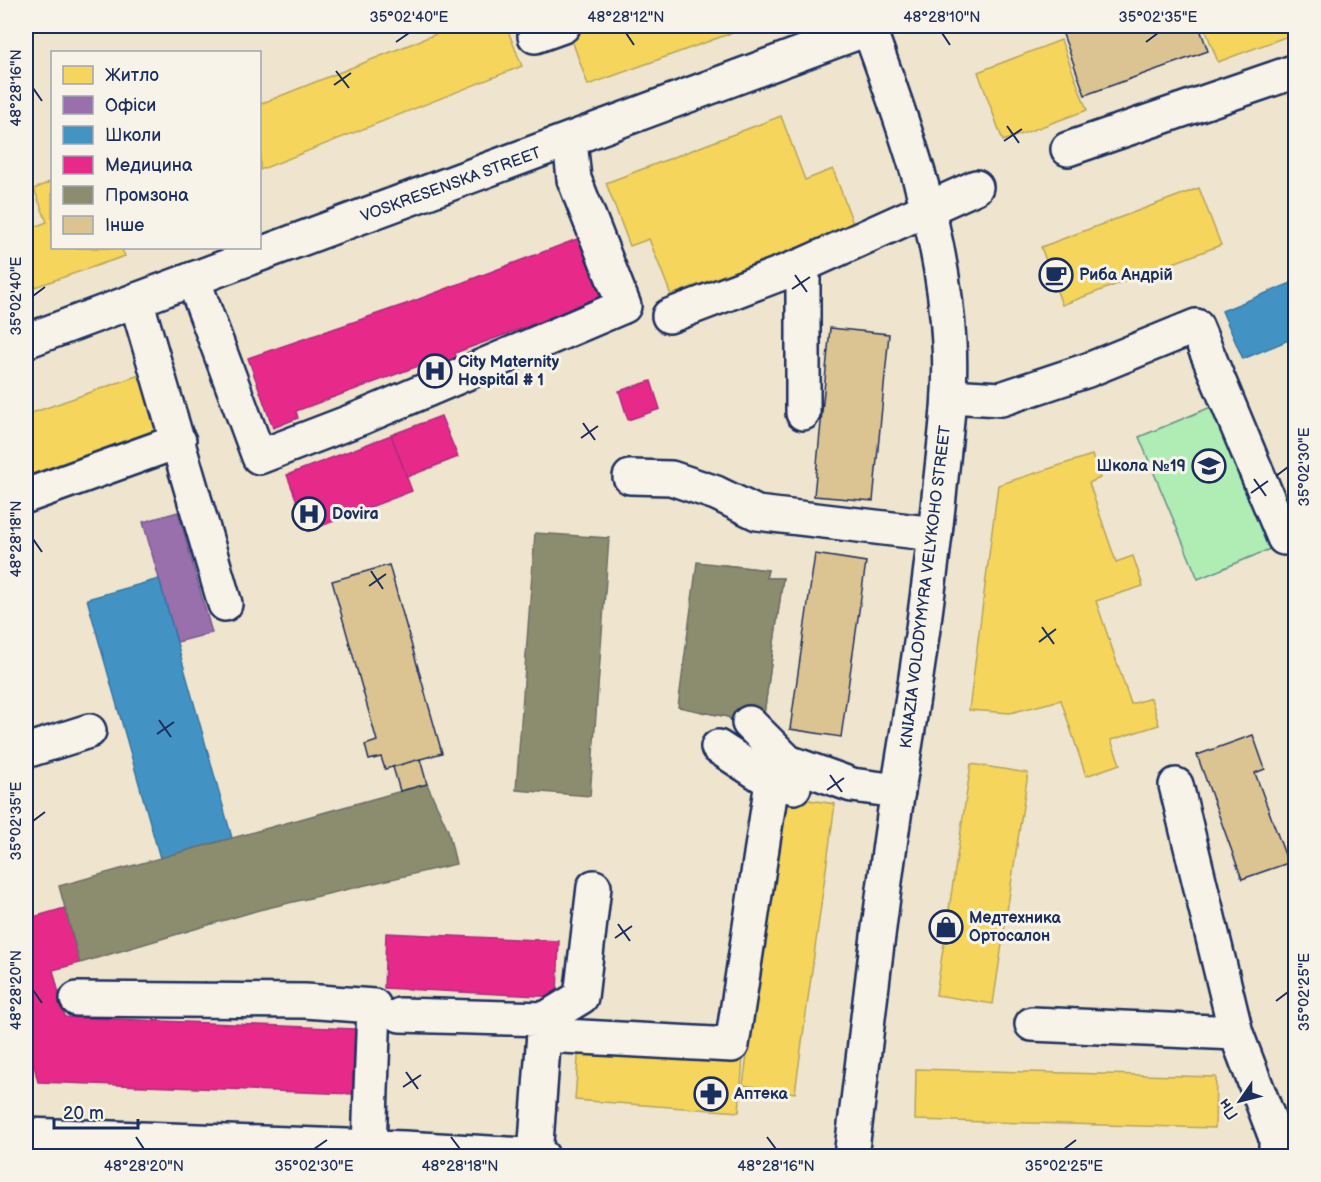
<svg xmlns="http://www.w3.org/2000/svg" width="1321" height="1182" font-family="'Balsamiq Sans',sans-serif">
<rect width="100%" height="100%" fill="#efe5ce"/>
<filter id="ink" filterUnits="userSpaceOnUse"><feTurbulence type="fractalNoise" baseFrequency=".0167" numOctaves="2"/><feDisplacementMap in="SourceGraphic" scale="12" xChannelSelector="R" yChannelSelector="G"/><feConvolveMatrix kernelMatrix="1 2 1 2 8 2 1 2 1" color-interpolation-filters="sRGB"/></filter>
<g filter="url(#ink)">
<path fill="#afedb4" stroke="#658e89" stroke-width="1.5" d="M1211,407L1270,549L1198,579L1139,437Z"/>
<path fill="#f6d55c" stroke="#b4a35d" stroke-width="1.5" d="M456,26H506L522,66L260,170V104Z
M587,26H751L588,85L569,32Z
M1204,26H1295L1296,33L1218,62Z
M1061,40L1087,110L1003,141L978,72Z
M781,116L805,180L833,169L854,226L671,295L649,239L630,246L606,183Z
M52,181V248H121L125,256L26,290V230L47,222L34,189Z
M1199,188L1221,245L1062,305L1041,247Z
M145,373L164,427L26,476V415Z
M1092,455L1100,478L1089,483L1116,562L1133,556L1143,586L1096,601L1131,704L1151,698L1159,725L1111,740L1120,764L1086,776L1061,700L1010,713L969,710L998,485Z
M971,764L1028,773L993,1004L936,995Z
M782,796L835,804L795,1093L743,1085Z
M579,1044L743,1056L739,1112L575,1100Z
M916,1069L1216,1077L1215,1128L915,1120Z"/>
<path fill="#9970ab" stroke="#735c94" stroke-width="1.5" d="M178,512L212,633L177,642L143,522Z
M724,565L768,570L766,578H783L764,714L740,729L728,717L701,712Z"/>
<path fill="#4393c3" stroke="#3775a5" stroke-width="1.5" d="M1296,281V337L1243,359L1222,311Z
M159,579L232,838L160,858L87,599Z"/>
<path fill="#e7298a" stroke="#aa2b7d" stroke-width="1.5" d="M585,236L610,304H588L455,353L457,360L427,371L424,364L296,411L298,418L273,428L248,358L406,304Z
M651,381L660,409L628,420L619,391Z
M441,416L458,457L407,477L391,435Z
M391,435L412,491L308,531L287,475Z
M65,908L80,963L53,970L65,1017L355,1029L353,1094L38,1082L26,1033V919Z
M386,933L559,941L557,997L384,988Z"/>
<path fill="#8c8c6e" stroke="#6a7069" stroke-width="1.5" d="M535,533L609,538L590,796L516,790Z
M697,562L768,570L766,578H783L764,714L740,729L728,717L678,707Z
M427,784L448,830L456,864L259,910L80,963L59,886Z"/>
<path fill="#dcc392" stroke="#1b2f5e" stroke-width="1.5" d="M1060,26H1199L1208,51L1085,95Z
M830,328L889,334L873,501L814,496Z
M815,554L866,562L841,737L790,729Z
M389,565L442,753L385,769L381,757L369,760L365,745L377,741L332,581Z
M1253,735L1265,769L1255,773L1288,863L1242,879L1197,755Z
M420,759L427,784L400,791L393,767Z"/>
<g fill="none" stroke-linecap="round" stroke-linejoin="round">
<defs>
<path id="minor" d="M535,36L563,26
M1068,149L1296,71
M803,265V413
M193,279L259,457L363,417L624,306L574,179L570,141
M136,300L225,604
M669,316L803,265L976,187
M949,396L1001,399L1088,370L1196,326L1284,538
M630,477L671,478L716,493L757,513L935,534
M26,496L179,441
M749,723L788,762L852,785L898,791
M718,747L772,782L794,787
M26,751L89,731
M1176,785L1236,1033L1276,1138V1156
M77,999L305,1001L374,1006L369,1147
M400,1015L545,1019
M1032,1024L1236,1033
M544,1035L732,1045L772,782
M535,1156L545,1019L581,997L594,887"/>
<path id="major" d="M26,341L875,26
M26,1135L404,1148L542,1156
M851,1156C867,1035 879,911 898,790C915,689 930,589 940,487C945,439 952,391 949,343C944,233 905,128 868,26"/>
</defs>
<use href="#minor" stroke="#1b2f5e" stroke-width="38"/>
<use href="#major" stroke="#1b2f5e" stroke-width="38"/>
<use href="#minor" stroke="#f7f3e8" stroke-width="33"/>
<use href="#major" stroke="#f7f3e8" stroke-width="33"/>
</g>
</g>
<path fill="none" stroke="#1b2f5e" stroke-width="2" d="M626,33L634,45M942,33L950,45M396,42L409,33M1146,42L1158,33M336,71L349,88M334,85L351,73M33,88L42,101M1007,126L1019,143M1004,141L1022,129M795,275L807,292M792,289L810,277M33,296L45,287M583,423L595,440M581,438L598,426M1276,476L1288,467M1254,479L1266,496M1251,493L1268,481M33,539L42,552M371,571L383,589M369,586L386,574M1042,627L1054,644M1039,642L1056,629M159,720L171,737M157,734L174,722M830,775L842,792M827,790L844,778M33,821L45,812M618,924L630,941M615,938L632,926M33,990L42,1003M1276,1001L1288,992M406,1072L418,1089M403,1087L421,1075M136,1137L144,1149M451,1137L460,1149M767,1137L776,1149M314,1149L327,1140M1064,1149L1076,1140"/>
<defs>
<symbol id="cafe-ring" viewBox="-11 -11 22 22"><circle r="9.5" fill="#f7f3e8" stroke="#1b2f5e" stroke-width="1.5"/><path d="M-5.5-4.5H6V0H3Q3 3.5 0 3.5H-2.5Q-5.5 3.5-5.5 0ZM3-3.2v2h1.7v-2ZM-6 4.5H4V6H-6Z" fill="#1b2f5e"/></symbol>
<symbol id="hospital-ring" viewBox="-11 -11 22 22"><circle r="9.5" fill="#f7f3e8" stroke="#1b2f5e" stroke-width="1.5"/><path d="M-5-5h3v3.5h4V-5h3V5h-3V1.5h-4V5h-3Z" fill="#1b2f5e"/></symbol>
<symbol id="school-ring" viewBox="-11 -11 22 22"><circle r="9.5" fill="#f7f3e8" stroke="#1b2f5e" stroke-width="1.5"/><path d="M0-5L7-2L0 1L-7-2ZM-4 1L0 2.5L4 1V4Q0 6-4 4Z" fill="#1b2f5e"/></symbol>
<symbol id="shop-ring" viewBox="-11 -11 22 22"><circle r="9.5" fill="#f7f3e8" stroke="#1b2f5e" stroke-width="1.5"/><path d="M-5-2.5h2.3a2.7 3.5 0 0 1 5.4 0H5L5.5 6h-11ZM-1.5-2.5h3a1.5 2.3 0 0 0-3 0Z" fill="#1b2f5e"/></symbol>
<symbol id="pharmacy-ring" viewBox="-11 -11 22 22"><circle r="9.5" fill="#f7f3e8" stroke="#1b2f5e" stroke-width="1.5"/><path d="M-2-6h4v4h4v4h-4v4h-4v-4h-4v-4h4Z" fill="#1b2f5e"/></symbol>
</defs>
<g fill-rule="evenodd">
<use href="#cafe-ring" x="1037" y="256" width="38" height="38"/>
<use href="#hospital-ring" x="416" y="352" width="38" height="38"/>
<use href="#school-ring" x="1190" y="447" width="38" height="38"/>
<use href="#hospital-ring" x="290" y="495" width="38" height="38"/>
<use href="#shop-ring" x="927" y="908" width="38" height="38"/>
<use href="#pharmacy-ring" x="692" y="1075" width="38" height="38"/>
</g>
<g text-anchor="middle" dominant-baseline="central" stroke-width="6" stroke-linejoin="round" paint-order="stroke">
<g font-size="16" fill="#1b2f5e" stroke="#f7f3e8">
<text transform="translate(451 185) rotate(-20)">VOSKRESENSKA STREET</text>
<text transform="translate(926 587) rotate(-83)">KNIAZIA VOLODYMYRA VELYKOHO STREET</text>
</g>
<g font-size="16" font-weight="bold" fill="#1b2f5e" stroke="#f7f3e8" text-anchor="start">
<text x="1079" y="275">Риба Андрій</text>
<text x="458" y="362">City Maternity<tspan x="458" dy="18">Hospital # 1</tspan></text>
<text x="1186" y="466" text-anchor="end">Школа №19</text>
<text x="332" y="514">Dovira</text>
<text x="969" y="918">Медтехника<tspan x="969" dy="18">Ортосалон</tspan></text>
<text x="734" y="1094">Аптека</text>
</g>
</g>
<rect width="1321" height="1182" fill="none" stroke="#f7f3e8" stroke-width="66"/>
<rect x="51" y="51" width="210" height="198" fill="#f7f3e8" stroke="#9fa5b1" stroke-width="1.5"/>
<rect x="63" y="66" width="30" height="18" fill="#f6d55c" stroke="#9fa5b1" stroke-width="1.5"/>
<text x="105" y="81" font-size="18" fill="#1b2f5e">Житло</text>
<rect x="63" y="96" width="30" height="18" fill="#9970ab" stroke="#9fa5b1" stroke-width="1.5"/>
<text x="105" y="111" font-size="18" fill="#1b2f5e">Офіси</text>
<rect x="63" y="126" width="30" height="18" fill="#4393c3" stroke="#9fa5b1" stroke-width="1.5"/>
<text x="105" y="141" font-size="18" fill="#1b2f5e">Школи</text>
<rect x="63" y="156" width="30" height="18" fill="#e7298a" stroke="#9fa5b1" stroke-width="1.5"/>
<text x="105" y="171" font-size="18" fill="#1b2f5e">Медицина</text>
<rect x="63" y="186" width="30" height="18" fill="#8c8c6e" stroke="#9fa5b1" stroke-width="1.5"/>
<text x="105" y="201" font-size="18" fill="#1b2f5e">Промзона</text>
<rect x="63" y="216" width="30" height="18" fill="#dcc392" stroke="#9fa5b1" stroke-width="1.5"/>
<text x="105" y="231" font-size="18" fill="#1b2f5e">Інше</text>
<g transform="translate(1240 1101) rotate(235)" stroke="#f7f3e8" stroke-width="4.5" paint-order="stroke">
<path d="M0-4.5L10 22L0 15L-10 22Z" fill="#1b2f5e"/>
<text y="-9" font-size="16" font-weight="bold" text-anchor="middle" fill="#1b2f5e">Пн</text>
</g>
<path d="M54 1119v9h84v-9" fill="none" stroke="#1b2f5e" stroke-width="3"/>
<text x="63" y="1119" font-size="18" fill="#1b2f5e" stroke="#f7f3e8" stroke-width="4.5" paint-order="stroke">20 m</text>
<rect x="33" y="33" width="1255" height="1116" fill="none" stroke="#1b2f5e" stroke-width="2"/>
<g font-size="15" text-anchor="middle" fill="#1b2f5e">
<text x="409" y="22">35°02'40"E</text>
<text x="626" y="22">48°28'12"N</text>
<text x="942" y="22">48°28'10"N</text>
<text x="1158" y="22">35°02'35"E</text>
<text transform="translate(16 88) rotate(-90)" y="5">48°28'16"N</text>
<text transform="translate(16 296) rotate(-90)" y="5">35°02'40"E</text>
<text transform="translate(1304 467) rotate(-90)" y="5">35°02'30"E</text>
<text transform="translate(16 539) rotate(-90)" y="5">48°28'18"N</text>
<text transform="translate(16 821) rotate(-90)" y="5">35°02'35"E</text>
<text transform="translate(16 990) rotate(-90)" y="5">48°28'20"N</text>
<text transform="translate(1304 992) rotate(-90)" y="5">35°02'25"E</text>
<text x="144" y="1171">48°28'20"N</text>
<text x="314" y="1171">35°02'30"E</text>
<text x="460" y="1171">48°28'18"N</text>
<text x="776" y="1171">48°28'16"N</text>
<text x="1064" y="1171">35°02'25"E</text>
</g>
</svg>
